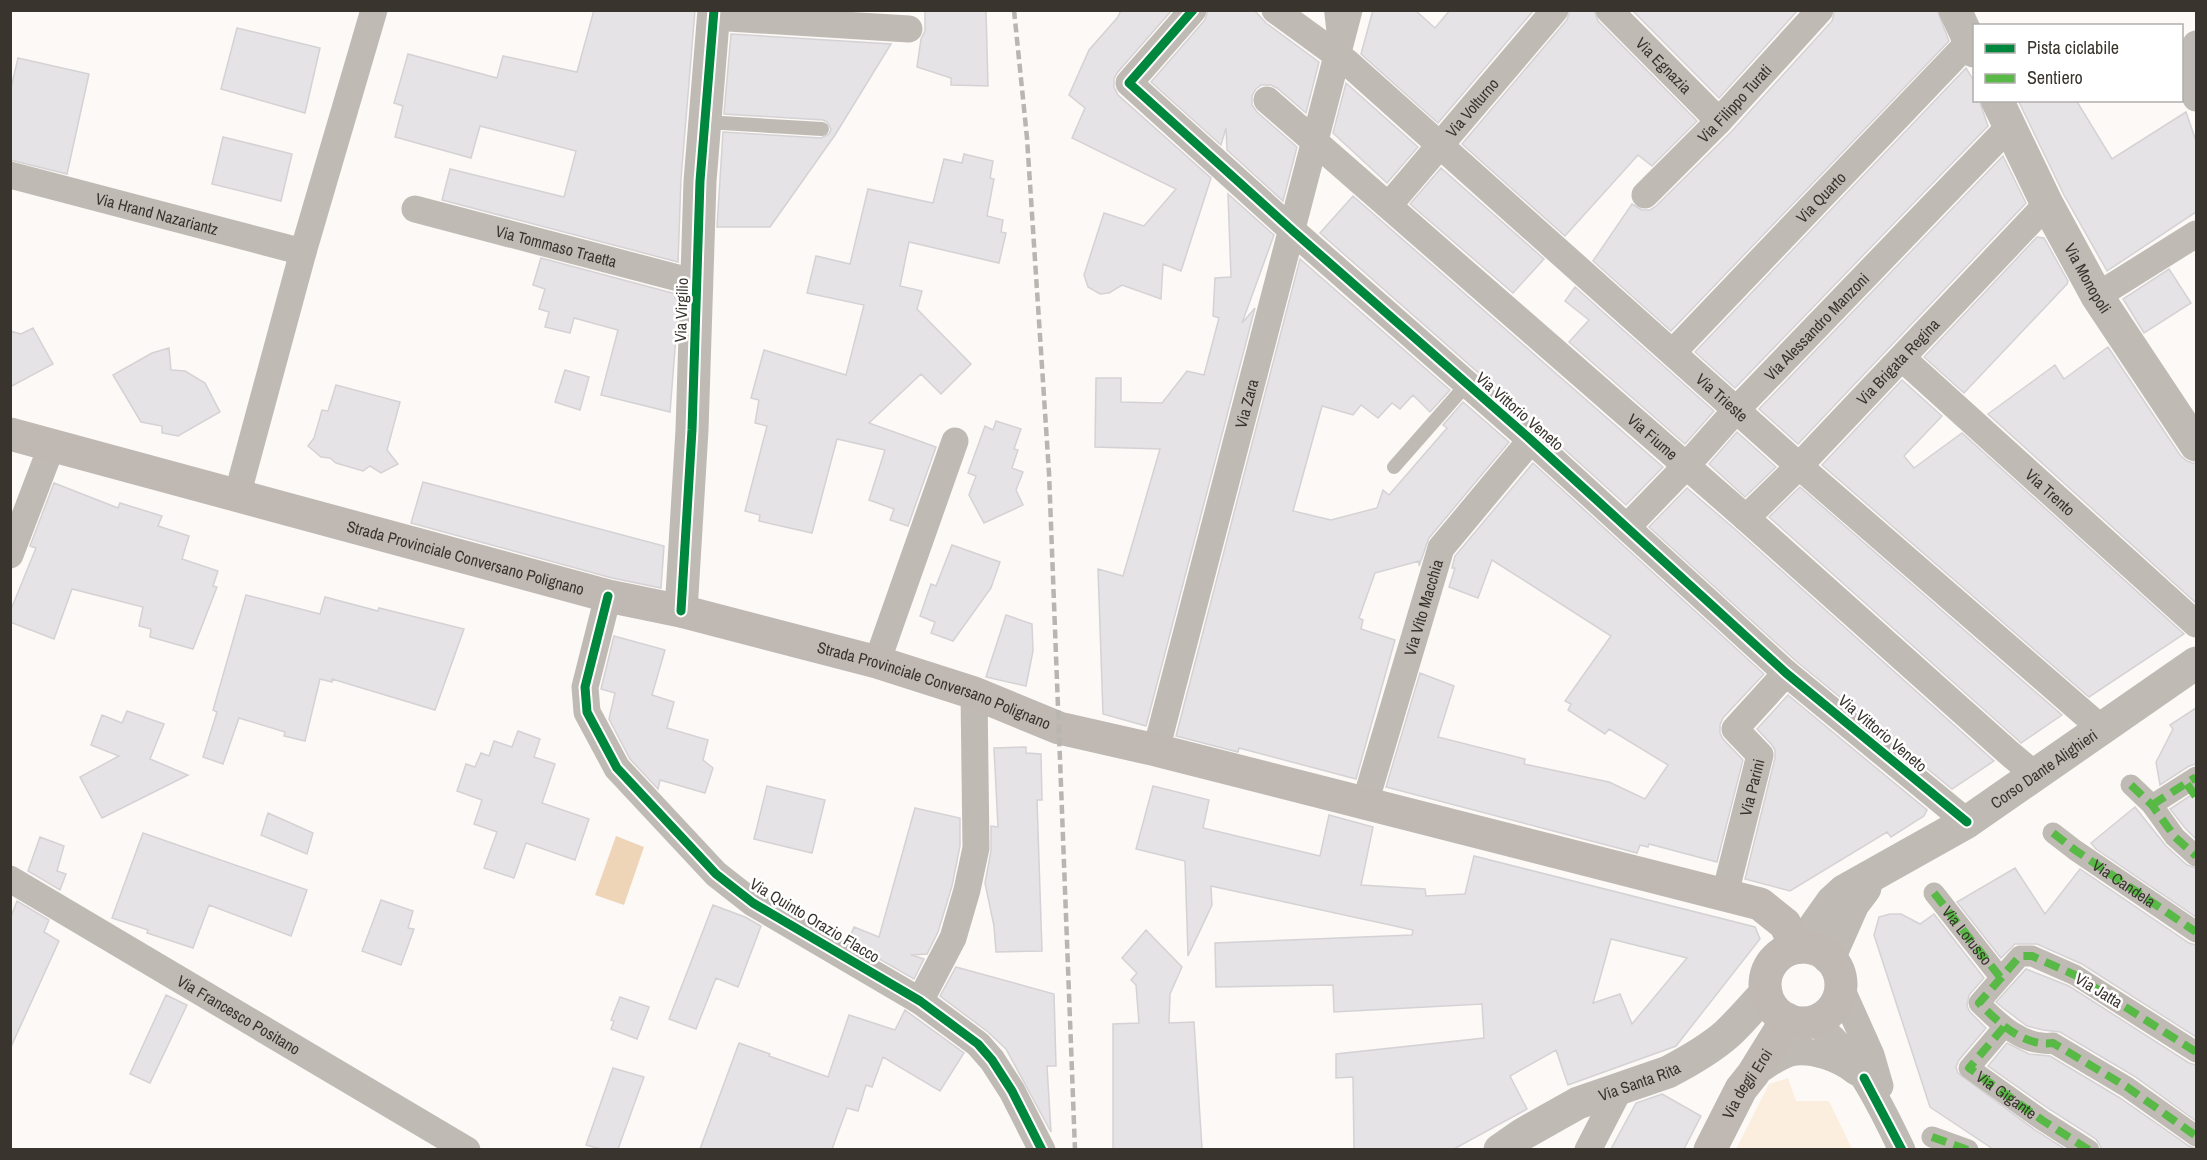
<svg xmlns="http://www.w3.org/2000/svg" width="2207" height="1160" font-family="'Archivo Narrow',sans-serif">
<rect width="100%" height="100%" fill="#fcf9f6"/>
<path fill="#fceedf" d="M1788,1078L1796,1101H1829L1852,1149H1736L1769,1084Z"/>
<path fill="#efd5b8" d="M616,836L644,847L624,905L595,895Z"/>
<path fill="#e5e3e5" stroke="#d4d2d4" stroke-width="1.5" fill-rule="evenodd" d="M594,10H695L681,179L678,262L442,200L450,169L564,197L576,151L480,126L471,158L395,137L403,106L394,103L408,54L497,78L503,56L577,72Z
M925,10H986L988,86L951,85V78L917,67L921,39L925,31Z
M1121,10H1172L1117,73L1114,79V87L1118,95L1211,178L1181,271L1163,264L1161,299L1122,285L1109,293L1100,294L1088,287L1084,275L1104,213L1144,226L1176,189L1072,138L1085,108L1069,95L1089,50L1118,17Z
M1208,10H1254L1266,23L1319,62L1306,113L1277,88L1271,85H1261L1256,89L1252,96V105L1257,112L1297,147L1283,201L1227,150L1226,128L1221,145L1151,82L1205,20Z
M1373,10H1415L1435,28L1450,10H1534L1438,123L1361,54Z
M1570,10H1594L1598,21L1697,121L1652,166L1638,155L1565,236L1462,144L1567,20Z
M1632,10H1798L1719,98Z
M1835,10H1937L1949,41L1671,331L1593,261L1632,204L1642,210H1650L1656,206L1731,132L1832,21Z
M237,28L320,48L305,113L221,89Z
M731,34L891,44L835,135L770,227H717L723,132L821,138L829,134L831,129L827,122L823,120L724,114Z
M18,58L89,74L67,174L10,160V92Z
M1966,68L1974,81V100H1979L1988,126L1735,388L1695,352Z
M1346,83L1418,147L1387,183L1333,133Z
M2018,100H2076L2112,159L2186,112L2196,141V212L2107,271L2064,195Z
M223,137L292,154L281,201L212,184Z
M964,154L993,161L990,178L994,179L987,216L1003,220L1001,232L1006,233L999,263L909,242L900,286L922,291L917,309L971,364L941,394L921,374L869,423L936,447L908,526L890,520L894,509L869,500L885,450L837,439L812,533L759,521L760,515L745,511L767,426L755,423L759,400L751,398L764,350L846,375L864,305L807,293L816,256L850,264L868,189L933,203L944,159L962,163Z
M2003,156L2026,203L1798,444L1759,409Z
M1441,168L1544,259L1513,293L1410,204Z
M1228,194L1274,235L1242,323L1255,308L1146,726L1103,714L1098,569L1123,576L1160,449L1095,447L1096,378H1121V402L1162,403L1187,371L1204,375L1219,318L1213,316L1215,278L1231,277Z
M1353,196L1663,467L1626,505L1541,428L1320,233Z
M2037,237L2044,238L2068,281L2067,284L1964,393L1924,357Z
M541,258L676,294L675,298L677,299V324L670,412L601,395L618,330L574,318L570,333L545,327L549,312L539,309L545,289L533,285Z
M1300,259L1450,390L1430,412L1413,395L1400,409L1392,403L1378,418L1361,405L1353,415L1322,406L1293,511L1331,520L1377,508L1383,490L1389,495L1447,428L1443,425L1463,402L1509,442L1429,538L1419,566V561L1375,573L1359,618L1363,620L1361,629L1395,640L1356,779L1239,748L1238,752L1176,736Z
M2169,269L2191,303L2144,333L2123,299Z
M1575,287L1714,411L1685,444L1569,342L1589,320L1565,301Z
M33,328L53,364L10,387V331L21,334Z
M2108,347L2180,455L2187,461L2196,464V603L1988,414L2055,365L2064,379Z
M169,348L171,370L185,371L205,383L220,412L178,436L162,433V426L141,422L113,375L152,353Z
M565,370L589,377L580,410L555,402Z
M1902,380L1942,416L1904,456L1914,468L1962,433L2184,634L2089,697L1822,465Z
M336,385L400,402L387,450L398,464L381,473L370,466L363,471L336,463L330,458L321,457L308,446L314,438L322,410L328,411Z
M996,421L1021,429L1014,449L1018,450L1012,468L1023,472L1016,490L1023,505L984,523L969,495L976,476L968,473L985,426L993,430Z
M1737,432L1776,467L1745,497L1709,464Z
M1533,463L1764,674L1723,718L1720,725V733L1723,739L1743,760L1717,862L1649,844L1648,847L1640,845L1637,853L1386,787L1420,673L1454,686L1438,737L1525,759L1524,764L1609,782L1645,799L1668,765L1609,729L1605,734L1568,710L1571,704L1565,701L1611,636L1492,560L1478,598L1449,587L1455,568H1452L1455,556Z
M423,482L664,546L661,588L612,578L411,523Z
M54,483L118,508L120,503L162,516L158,526L189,536L182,559L218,571L213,586L217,587L193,649L150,637L151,629L139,626L143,607L72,589L54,639L10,622V612L36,548L30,546Z
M1800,487L2062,715L2021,743L2019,741L1769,517Z
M1687,488L1736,530L1994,761L1952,789L1796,661L1649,527Z
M952,545L1000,562L991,588L953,641L931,633L935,622L920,616L931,584L936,586Z
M246,595L320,614L325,597L378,611L379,608L464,629L435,710L332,679V682L320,679L305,741L284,736L285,732L239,718L223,764L203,757L217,712L213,710Z
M1006,615L1032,624L1033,651L1026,686L986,677Z
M614,636L665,650L652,695L674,702L667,728L708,740L703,760L713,768L705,793L660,780L658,789L630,759L609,719L615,693L601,689Z
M1788,695L1927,810L1924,816L1891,837L1887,832L1790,891L1745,879L1775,758V750L1772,745L1757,729Z
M2196,708V764L2189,766L2160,785L2156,762L2173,729L2170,725Z
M127,711L164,724L150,759L188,775L102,818L80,777L119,756L91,745L102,715L122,723Z
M518,731L540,739L534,757L555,764L542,803L589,819L575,860L526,843L514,878L484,868L497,832L474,824L482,800L457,791L466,764L475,767L481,753L489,756L494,741L512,747Z
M1026,747V753L1041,754L1042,800H1037L1042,951L996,952L994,926L985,883L991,851V826L998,827L994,748Z
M767,786L825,800L812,853L754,839Z
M1153,786L1209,800L1203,828L1320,856L1329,815L1373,827L1361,885L1425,889L1426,896L1465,894L1474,856L1755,927L1760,939L1676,1046L1568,1085L1556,1050L1510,1076L1527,1109L1454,1149H1354L1353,1077L1336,1078V1054L1484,1038L1482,1004L1334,1012L1333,985L1216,987L1215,943L1412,935L1413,930L1211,886L1212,905L1188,956L1185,861L1136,849ZM1611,939L1687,958L1632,1024L1620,994L1593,1003Z
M2196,792V839L2185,828L2170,809Z
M2135,807L2166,846L2187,865L2196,868V917L2096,849L2091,843Z
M915,808L960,818V846L952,886L938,932L927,954L911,955L924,959L914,979L848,941L854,927L879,937Z
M268,813L313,833L307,854L261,835Z
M143,833L307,890L291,936L209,905L193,948L147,933L148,930L112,918Z
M40,837L64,846L57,871L66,874L60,890L28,871Z
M2015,868L2045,914L2080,869L2189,943L2196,945V1037L2082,964L2037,944H2015L2001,958L1957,902Z
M381,900L413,911L408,928L414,929L401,965L362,951Z
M17,901L49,920L44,932L59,941L10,1049V919Z
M713,905L745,917L761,926L738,987L716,978L696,1029L669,1019Z
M1890,914H1901L1920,924L1934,914L1984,978L1969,995L1967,1006L1970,1012L1986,1028L1959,1060L1956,1067L1958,1073L2035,1130L2065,1149H1993L1930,1107L1874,935L1879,917Z
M1146,930L1182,967L1170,994L1169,1023L1194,1022L1202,1149H1113V1024L1139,1023L1136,985L1131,980L1137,973L1122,958Z
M956,967L1054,994L1056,1066H1047L1051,1132L1006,1049L988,1032L940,996Z
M2026,969L2069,986L2189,1063L2196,1065V1121L2134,1076L2060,1032L2043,1030L2027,1026L2003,1008L1996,1002Z
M166,995L187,1005L150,1083L130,1074Z
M620,997L649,1007L637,1039L611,1029L614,1021L611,1020Z
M905,1010L964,1053L940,1091L883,1057L872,1087L866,1085L858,1111L847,1108L832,1149H700L739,1043L770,1054L769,1056L828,1077L849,1015L895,1030Z
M2007,1043L2029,1054L2050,1056L2120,1098L2189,1146L2196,1149H2102L2096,1139L2049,1109L1988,1066Z
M613,1068L644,1077L618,1149H601L586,1145Z
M1662,1094L1701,1116L1684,1149H1611L1636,1103Z"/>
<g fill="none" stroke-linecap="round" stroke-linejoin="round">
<path stroke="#c0bab5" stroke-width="14" d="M1331,10L1334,36
M705,122L822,129
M1394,467L1467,384"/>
<g stroke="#c0bab5" stroke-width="21">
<path d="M2131,785L2152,805L2175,837L2196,856"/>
<path d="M2152,805L2196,777"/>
<path d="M2053,833L2075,850L2196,932"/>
<path d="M1934,893L2000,977"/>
<path id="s1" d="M2004,1027L1969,1068L2042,1120L2089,1150"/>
<path d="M2196,1052L2075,975L2032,956H2020L1979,1003C1998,1022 2023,1047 2053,1043L2127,1087L2196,1136"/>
<path d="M1932,1137L1968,1150"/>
</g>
<g stroke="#c0bab5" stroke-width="27">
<path d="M1193,10L1129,83L1293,231L1531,440L1786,673L1967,822"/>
<path id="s2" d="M1275,10L1348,63L1799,466L2102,729"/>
<path id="s3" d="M1609,10L1719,121"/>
<path d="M713,17L909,29"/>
<path d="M2196,44L2194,85L2196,98"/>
<path id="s4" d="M1267,100L1746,518L2009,753L2035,775"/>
<path id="s5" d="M10,175L303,252"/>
<path id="s6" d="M1645,195L1719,121L1820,10"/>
<path id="s7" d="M1389,205L1555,10"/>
<path id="s8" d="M415,209L697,283"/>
<path d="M2097,296L2196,234"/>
<path id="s9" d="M1673,352L1970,41"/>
<path id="s10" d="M1902,358L2196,624"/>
<path d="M237,496L303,252L374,10"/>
<path id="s11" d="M1746,518L1799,466L2047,204"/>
<path id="s12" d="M1627,527L1687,465L1736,410L2009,127"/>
<path d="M10,555L52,445"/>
<path d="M608,596L585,687L587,712L617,768L716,874L753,903L920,1001L978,1044L992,1060L1012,1091L1042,1150"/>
<path d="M877,662L955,441"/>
<path id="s13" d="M1156,750L1349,10"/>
<path id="s14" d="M1365,803L1441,548L1531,440"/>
<path id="s15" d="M10,879L467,1150"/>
<path id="s16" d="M1725,894L1760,755L1735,729L1786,673"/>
<path d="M1841,988L1871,1055L1880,1086"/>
<path d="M920,1001L953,938L967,890L976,848L974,693"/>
<path d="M1814,1021C1858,1058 1877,1098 1902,1150"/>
<path d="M1753,1074C1765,1067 1777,1057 1790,1053C1811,1048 1840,1059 1856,1072"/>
<path d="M1588,1150L1620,1088"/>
</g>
<g stroke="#c0bab5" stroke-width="33">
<path d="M1955,10L1974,51"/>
<path id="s17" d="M1997,100L2047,204L2097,296L2196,445"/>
<path d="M681,611L692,430L700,181L714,10"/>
<path id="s18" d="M1800,947L1832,902L1844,891L1967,822L2196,663"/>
<path d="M1829,958L1853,904L1865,888"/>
<path id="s19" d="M1500,1150L1523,1134L1578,1103L1668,1072C1689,1061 1710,1049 1727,1034C1741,1021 1753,1006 1766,993"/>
</g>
<g stroke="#bfb8b3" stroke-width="33">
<path id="s20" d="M10,434L608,596L681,611L877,662L974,693L1059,728L1156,750L1760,904L1785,924L1796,947"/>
<circle cx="1803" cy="985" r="38"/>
<path id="s21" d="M1710,1150L1741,1089L1753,1074L1787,1019"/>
</g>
<path stroke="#b9b6b1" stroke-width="4.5" stroke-dasharray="9 4.5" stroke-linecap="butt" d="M1014,10L1027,138L1049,473L1075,1150"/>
<g stroke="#58b947" stroke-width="8" stroke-dasharray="15 8" stroke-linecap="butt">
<path d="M2187,784L2196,797"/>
<path d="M2131,785L2152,805L2175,837L2196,856"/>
<path d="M2152,805L2196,777"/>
<path id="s22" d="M2053,833L2075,850L2196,932"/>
<path id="s23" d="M1934,893L2000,977"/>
<path d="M2004,1027L1969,1068L2042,1120L2089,1150"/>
<path d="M2196,1052L2075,975L2032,956H2020L1979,1003C1998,1022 2023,1047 2053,1043L2127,1087L2196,1136"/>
<path d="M1932,1137L1968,1150"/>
</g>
<defs>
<path id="cycleway" d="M1193,10L1129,83L1293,231L1531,440L1786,673L1967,822
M608,596L585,687L587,712L617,768L716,874L753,903L920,1001L978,1044L992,1060L1012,1091L1042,1150
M681,611L692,430L700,181L714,10
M1864,1078L1902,1150"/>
</defs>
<use href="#cycleway" stroke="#fff" stroke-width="13"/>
<use href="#cycleway" stroke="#00873e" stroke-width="9"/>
</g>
<g text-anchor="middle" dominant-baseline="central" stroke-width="5" stroke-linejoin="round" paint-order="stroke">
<g font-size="16" fill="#3a342e" stroke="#fff">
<text stroke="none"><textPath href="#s3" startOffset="78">Via Egnazia</textPath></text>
<text stroke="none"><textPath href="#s6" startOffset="128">Via Filippo Turati</textPath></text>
<text stroke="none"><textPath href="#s7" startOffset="128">Via Volturno</textPath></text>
<text stroke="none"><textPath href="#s9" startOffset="214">Via Quarto</textPath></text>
<text stroke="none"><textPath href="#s5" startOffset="152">Via Hrand Nazariantz</textPath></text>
<text stroke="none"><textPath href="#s8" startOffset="146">Via Tommaso Traetta</textPath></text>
<text stroke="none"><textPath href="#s17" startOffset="200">Via Monopoli</textPath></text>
<text transform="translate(681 310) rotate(-88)">Via Virgilio</text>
<text stroke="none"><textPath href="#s12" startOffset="276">Via Alessandro Manzoni</textPath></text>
<text stroke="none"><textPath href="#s11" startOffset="218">Via Brigata Regina</textPath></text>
<text stroke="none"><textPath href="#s2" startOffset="592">Via Trieste</textPath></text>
<text stroke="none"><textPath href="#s13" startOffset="358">Via Zara</textPath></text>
<text transform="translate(1520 411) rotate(41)">Via Vittorio Veneto</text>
<text stroke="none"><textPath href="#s4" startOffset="512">Via Fiume</textPath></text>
<text stroke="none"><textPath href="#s10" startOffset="200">Via Trento</textPath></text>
<text stroke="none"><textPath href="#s20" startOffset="472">Strada Provinciale Conversano Polignano</textPath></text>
<text stroke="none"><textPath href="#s14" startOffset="204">Via Vito Macchia</textPath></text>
<text stroke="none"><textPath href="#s20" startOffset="958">Strada Provinciale Conversano Polignano</textPath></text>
<text transform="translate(1883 733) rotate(40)">Via Vittorio Veneto</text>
<text stroke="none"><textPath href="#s18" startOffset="306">Corso Dante Alighieri</textPath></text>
<text stroke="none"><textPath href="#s16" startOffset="110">Via Parini</textPath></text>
<text stroke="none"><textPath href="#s22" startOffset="87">Via Candela</textPath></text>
<text transform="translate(815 920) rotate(31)">Via Quinto Orazio Flacco</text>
<text stroke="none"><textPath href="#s23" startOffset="54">Via Lorusso</textPath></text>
<text transform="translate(2099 990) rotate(31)">Via Jatta</text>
<text stroke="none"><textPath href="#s15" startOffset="266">Via Francesco Positano</textPath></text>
<text stroke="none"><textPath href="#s19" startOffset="156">Via Santa Rita</textPath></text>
<text stroke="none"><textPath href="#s21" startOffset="76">Via degli Eroi</textPath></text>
<text stroke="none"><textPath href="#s1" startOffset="100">Via Gigante</textPath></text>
</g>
</g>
<rect width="2207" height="1160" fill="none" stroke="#3a342e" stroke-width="24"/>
<rect x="1973" y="24" width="210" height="78" fill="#ffffff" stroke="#b0aeab" stroke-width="1.5"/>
<rect x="1985" y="44" width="30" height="9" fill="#00873e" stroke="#b0aeab" stroke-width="1.5"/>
<text x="2027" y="54" font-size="18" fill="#3a342e">Pista ciclabile</text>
<rect x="1985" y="74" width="30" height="9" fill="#58b947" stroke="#b0aeab" stroke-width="1.5"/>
<text x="2027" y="84" font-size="18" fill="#3a342e">Sentiero</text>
</svg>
